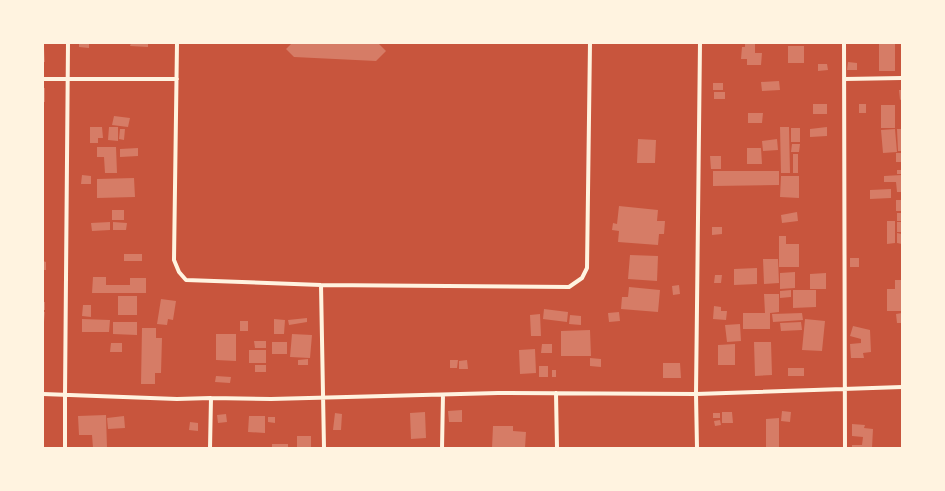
<svg xmlns="http://www.w3.org/2000/svg" width="945" height="491" font-family="Literata,serif">
<rect width="100%" height="100%" fill="#c8553d"/>
<path fill="#d67c66" d="M79,43H89V48L79,47Z
M131,43H148V47L130,46Z
M292,43H378L386,51L376,61L294,57L286,49Z
M745,43H755V53H762L761,65H747V59H741L742,47H745Z
M879,43H895V71H879Z
M788,46H804V63H788Z
M43,47H44L45,62H43Z
M848,62L857,63V70H847Z
M818,64H827L828,70L818,71Z
M779,81L780,90L762,91L761,82Z
M713,83H723V90H713Z
M43,88H45V102H43Z
M899,90H902V99L900,100Z
M714,92H725V99H714Z
M813,104H827V114H813Z
M859,104H866V113H859Z
M881,105H895V128H881Z
M748,113H763L762,123H748Z
M114,116L130,118L128,127L112,125Z
M90,127H102L103,138H98V143H90Z
M109,127H118V141L108,140Z
M780,127H789L790,173H781Z
M827,127V136L810,137V129Z
M791,128H800V142H791Z
M120,129H125L124,140L119,139Z
M895,129L897,152L883,153L881,130Z
M897,129H902V151H898Z
M638,139L656,140L655,163H637Z
M777,139L778,150L763,151L762,141Z
M792,144H800L799,152H791Z
M97,147H116L117,173H105L104,157H97Z
M138,148V156L120,157V149Z
M747,148H761L762,164H747Z
M896,153H902V162H896Z
M793,154H798V173H793Z
M710,156H721V169H711Z
M897,170H902V174H897Z
M713,171H779V185L713,186Z
M82,175L91,176V184H81Z
M902,175V192H897L896,182H884V176Z
M781,176H799V198L780,197Z
M134,178L135,197L97,198V179Z
M891,189V198L870,199V190Z
M896,200H902V211H896Z
M619,206L658,210L657,221H665L664,234H659L658,245L618,242L619,231L612,230L613,223L617,224Z
M112,210H124V220H112Z
M797,212L798,221L782,223L781,215Z
M897,213H902V221H897Z
M887,221H895V243L887,244Z
M110,222V230L92,231L91,223Z
M113,222L127,223L126,230H113Z
M897,222H902V232H897Z
M712,227H722V234L712,235Z
M897,233L902,234V244L897,243Z
M779,236H786V244H799V267H779Z
M124,254H142V261H124Z
M630,255L658,256L657,281L628,279Z
M850,258H859V267H850Z
M763,259H778L779,283L764,284Z
M43,261L46,262V270H43Z
M757,268V284L734,285V269Z
M795,272V288L780,289V273Z
M826,273V289H810V274Z
M715,275H722L721,283H714Z
M93,277H106V285H130V278H146V293H92Z
M895,280H902V311H887V289H895Z
M679,285L680,294L673,295L672,286Z
M629,287L660,290L658,312L621,309L622,297H628Z
M791,290V297L780,298V291Z
M793,290H816V307L793,308Z
M764,294H779V312L770,313V329H743V313H765Z
M118,296H137V315H118Z
M161,299L176,301L173,320L168,319L167,325L157,324Z
M43,302H45V310H43Z
M83,305H91V317L82,316Z
M714,306L721,307V311H727L726,320L713,319Z
M544,309L568,312L567,322L543,319Z
M43,312H45L44,322H43Z
M619,312L620,321L609,322L608,313Z
M802,313L803,320L773,322L772,314Z
M902,313V323H897L896,314Z
M540,314L541,336H531L530,315Z
M570,315L581,316V325L569,324Z
M307,318V322L289,325L288,320Z
M82,319L110,320L109,332H82Z
M274,319L285,320L284,334H274Z
M805,319L825,321L822,351L802,350Z
M240,321H248V331H240Z
M113,322H137V335L113,334Z
M801,322L802,330L781,331L780,323Z
M740,324L741,341L727,342L725,325Z
M853,326L870,330L871,352L863,353L864,358H851L850,344L861,343V339L850,336Z
M142,328H156V338H162L161,373H155V384H141Z
M590,330L591,356H561V331Z
M216,334H236V361L216,360Z
M292,334L312,335L310,358L290,357Z
M254,341H266V348H255Z
M272,342H287V354H272Z
M754,342H771L772,375L755,376Z
M111,343H122V352H110Z
M542,344H552V353H541Z
M735,344V365H718V345Z
M535,349L536,373L520,374L519,350Z
M249,350H266V363H249Z
M590,358L601,359V367L590,366Z
M308,359V365H298V360Z
M450,360H458L457,368H450Z
M467,360L468,369H459V361Z
M663,363H680L681,378H663Z
M255,365H266V372H255Z
M539,366H548V377H539Z
M788,368H804V376H788Z
M552,370H556V377H552Z
M216,376L231,377L230,383L215,382Z
M462,410V422H449L448,411Z
M782,411L791,412L790,422L781,421Z
M425,412L426,438L411,439L410,413Z
M722,412H732L733,423H722Z
M335,413L342,414L341,430H333Z
M713,413H720V418H713Z
M226,414L227,422L218,423L217,415Z
M106,415L107,448H93L92,435H79L78,416Z
M124,416L125,428L108,429L107,418Z
M249,416H265V433L248,432Z
M268,417H275V423L268,422Z
M779,418V448H766V419Z
M720,420L721,425L715,426L714,421Z
M190,422L198,423V431L189,430Z
M852,424L865,425L864,428L873,429L872,448H852V445H862L863,437L852,436Z
M493,426H513V431L526,432L525,448H492Z
M297,436H311V448H297Z
M272,444H288V448H272Z"/>
<g fill="none" stroke-linecap="round" stroke-linejoin="round">
<path stroke="#fff3e0" stroke-width="4" d="M177,43L174,260L179,272L186,280L321,285L569,287L582,278L587,268L590,43
M844,43L845,448
M43,79H177
M845,79L902,78
M321,285L324,448
M556,393L557,448
M43,394L177,399L211,398L271,399L498,393L696,394L902,387
M65,448V395L68,43
M210,448L211,398
M442,448L443,395
M697,448L696,394L700,43"/>
</g>
<rect width="945" height="491" fill="none" stroke="#fff3e0" stroke-width="88"/>
</svg>
